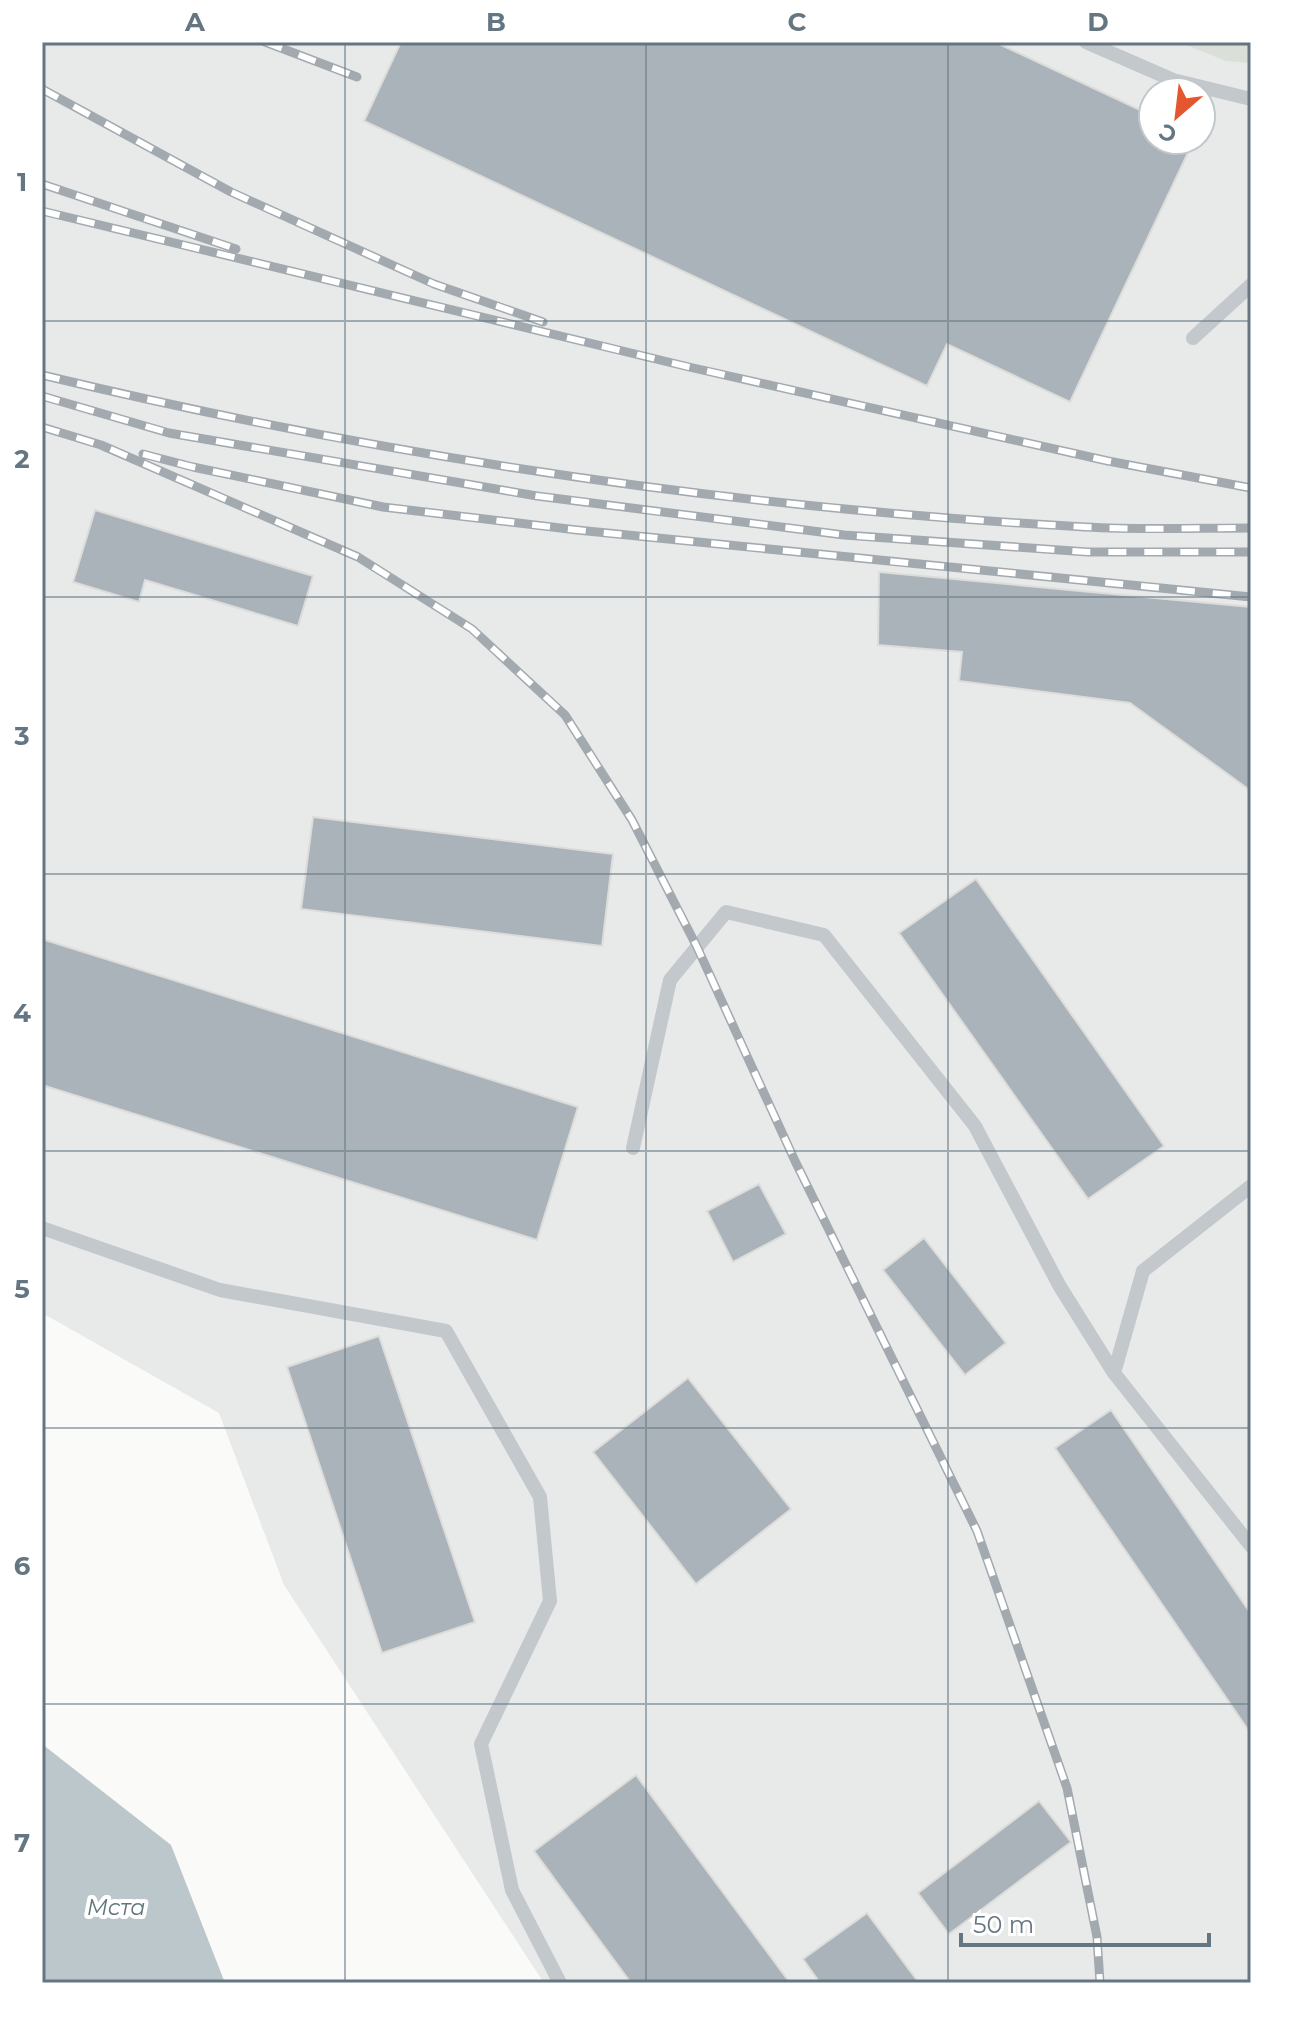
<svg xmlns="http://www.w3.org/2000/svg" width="1293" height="2025" font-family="Montserrat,sans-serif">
<rect width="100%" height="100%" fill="#fafaf8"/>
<path fill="#e8e9e9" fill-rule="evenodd" d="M42,42H1251V1983H544L284,1585L219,1413L42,1313ZM1153,92H1201V140H1153Z"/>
<path fill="#dadfd7" d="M1179,42H1251V63L1226,61Z"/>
<path fill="#bbc7cb" d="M42,1744L171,1845L225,1983H42Z"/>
<path fill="#aab3b9" stroke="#dcdcda" stroke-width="2" d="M401,42H995L1153,116V140H1194L1070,402L947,344L927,386L364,121Z
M95,510L313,576L298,626L145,580L139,602L73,582Z
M879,572L1251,607V791L1130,703L959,681L962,652L878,645Z
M313,817L613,854L602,946L301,909Z
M976,879L1164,1146L1088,1199L899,933Z
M42,939L578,1107L537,1240L42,1085Z
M759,1184L786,1234L733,1262L707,1211Z
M924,1238L1006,1343L965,1375L883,1270Z
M379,1336L475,1622L382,1653L287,1367Z
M688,1378L791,1509L696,1584L593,1452Z
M1111,1410L1251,1614V1734L1055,1448Z
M636,1775L790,1983H631L534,1851Z
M1039,1801L1071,1842L949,1934L918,1893Z
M867,1913L919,1983H820L803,1959Z"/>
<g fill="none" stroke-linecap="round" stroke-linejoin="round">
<path stroke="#c3c8cc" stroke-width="14" d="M1086,42L1173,80L1251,99
M1193,338L1251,285
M633,1148L670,980L726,912L824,935L975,1126L1059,1285L1114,1373
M1251,1186L1143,1271L1114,1373L1251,1546
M42,1228L220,1290L446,1331L540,1497L550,1601L481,1744L512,1890L560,1983"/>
<defs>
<path id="rail" d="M265,42L357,77
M42,89L231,192L434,284L543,322
M42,184L236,249
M42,211L689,367L1108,461L1251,488
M42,375C384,457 734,508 1085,527C1140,530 1196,528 1251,528
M42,396L169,433L537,496L844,535L1088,552H1251
M42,427L101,445L358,557L472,629L565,715L632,820L697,947L796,1163L977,1531L1067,1788L1097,1937L1100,1983
M143,454L193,467L383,507L577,530L1251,597"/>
</defs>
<use href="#rail" stroke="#a2aab0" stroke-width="9"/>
<use href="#rail" stroke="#fff" stroke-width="6" stroke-dasharray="18" stroke-linecap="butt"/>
</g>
<path fill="none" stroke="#657683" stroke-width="2" stroke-opacity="0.55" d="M345,42V1983M646,42V1983M948,42V1983M42,321H1251M42,597H1251M42,874H1251M42,1151H1251M42,1428H1251M42,1704H1251"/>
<g text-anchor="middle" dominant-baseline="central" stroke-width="8" stroke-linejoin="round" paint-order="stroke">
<g font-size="22" font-style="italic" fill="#60757c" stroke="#fff">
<text x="116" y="1907">Мста</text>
</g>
</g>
<rect width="1293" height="2025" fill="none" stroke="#ffffff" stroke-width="88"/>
<g transform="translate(1177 116) rotate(208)"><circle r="38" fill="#ffffff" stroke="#c1c8cd" stroke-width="2"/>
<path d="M0-6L14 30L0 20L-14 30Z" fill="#e4572e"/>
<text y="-12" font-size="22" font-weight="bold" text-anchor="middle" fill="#657683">С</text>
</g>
<path d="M961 1933v12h248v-12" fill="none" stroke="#657683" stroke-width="4"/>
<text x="973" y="1933" font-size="24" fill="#657683" stroke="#ffffff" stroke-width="6" paint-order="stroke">50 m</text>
<rect x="44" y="44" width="1205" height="1937" fill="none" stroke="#657683" stroke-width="3"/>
<g font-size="26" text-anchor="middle" font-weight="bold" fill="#657683">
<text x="195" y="31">A</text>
<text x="496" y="31">B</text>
<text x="797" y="31">C</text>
<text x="1098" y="31">D</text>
<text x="22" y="191">1</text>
<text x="22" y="468">2</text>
<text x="22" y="745">3</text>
<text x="22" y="1022">4</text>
<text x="22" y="1298">5</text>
<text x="22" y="1575">6</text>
<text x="22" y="1852">7</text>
</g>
</svg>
